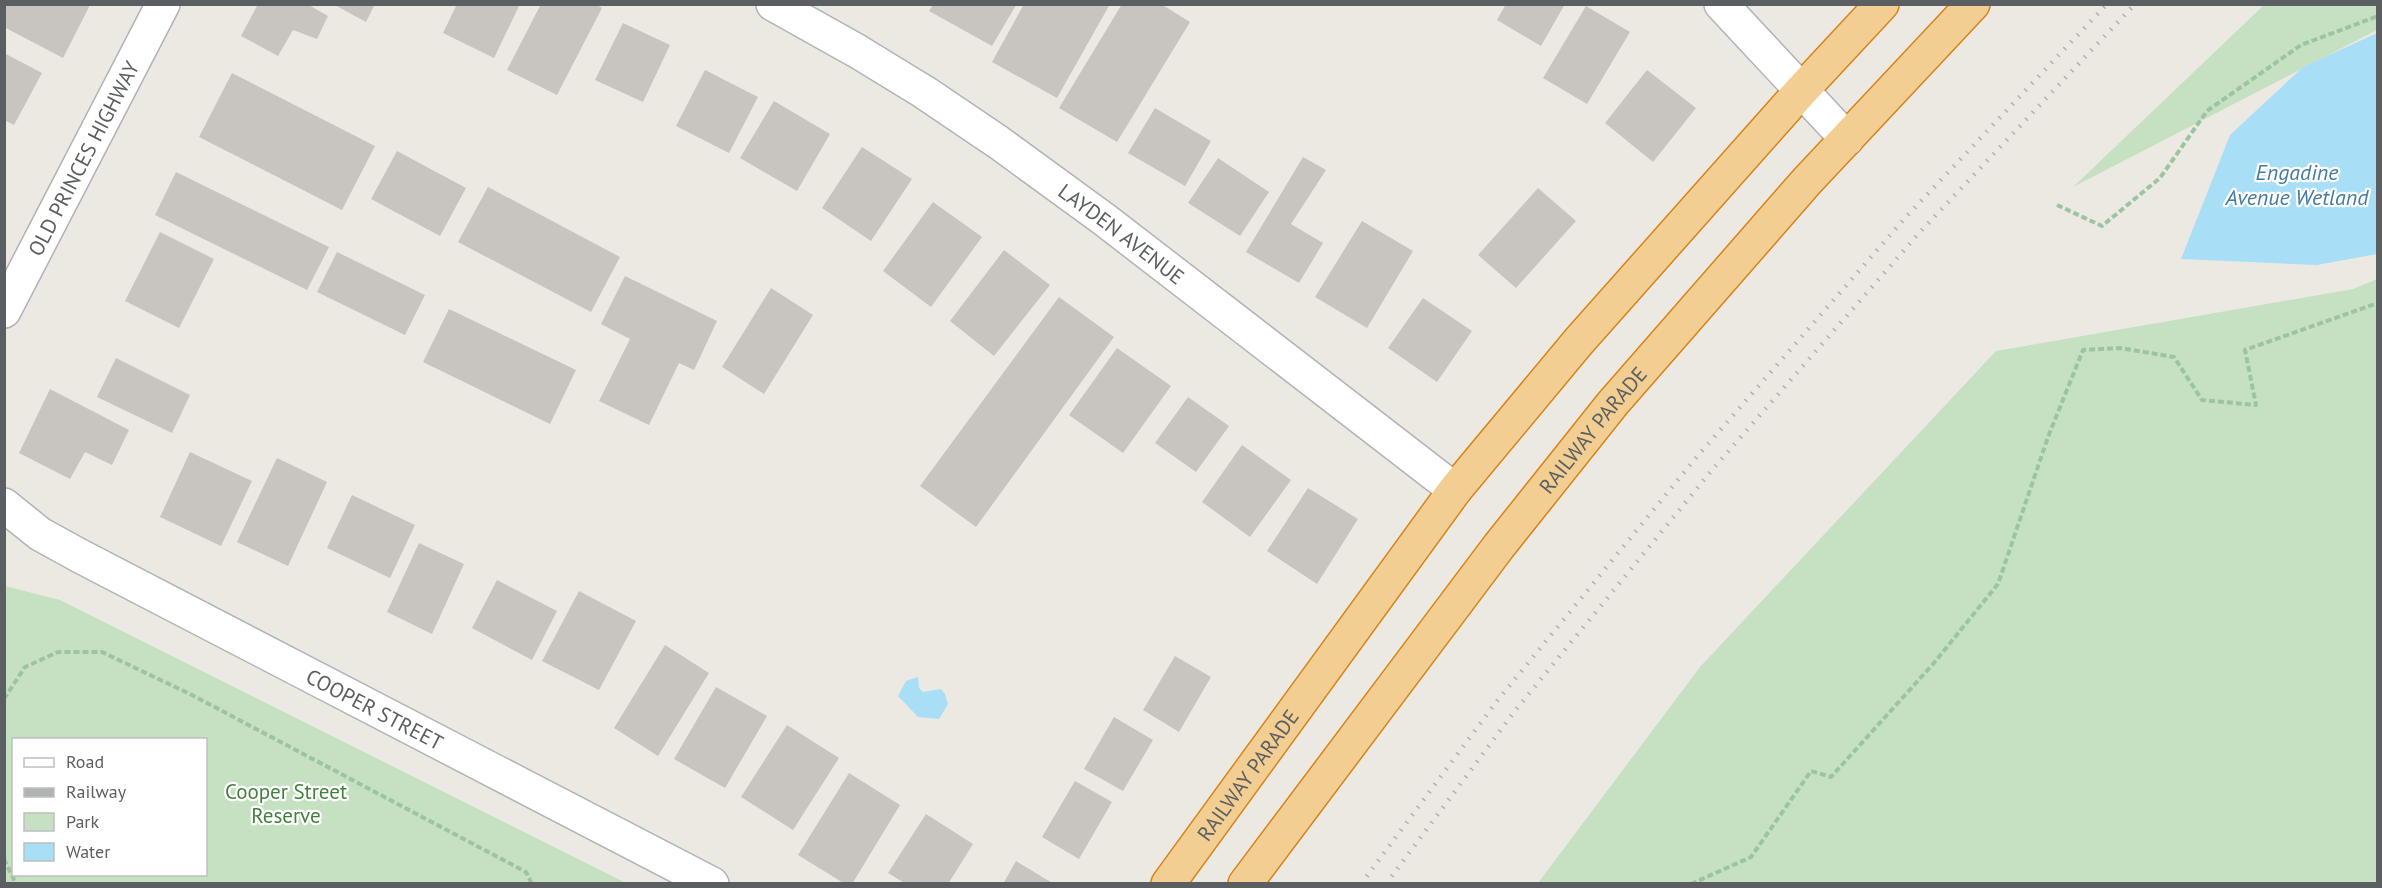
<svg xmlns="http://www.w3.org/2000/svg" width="2382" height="888" font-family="'PT Sans',sans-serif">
<rect width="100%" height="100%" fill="#ece9e3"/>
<path fill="#c5e1c1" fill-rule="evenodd" d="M2264,5H2377V30L2073,187Z
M2377,279V883H1538L1700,667L1996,351L2353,289Z
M5,586L60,600L626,883H5ZM14,740H206V874H14Z"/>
<path fill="#a8dff6" d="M2377,33V254L2317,265L2181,259L2230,135L2303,67Z
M918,677L919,688L923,692L941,689L945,694L948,704L939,719L918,717L898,696L906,681Z"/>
<path fill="#c8c4c0" d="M258,4H307L328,16L317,39L293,30L278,56L241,36Z
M333,4H375L366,22Z
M457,4H520L494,58L443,33Z
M541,4H595L602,8L557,95L507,70Z
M1024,4H1110L1057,98L992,62Z
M1122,4H1161L1190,22L1117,142L1059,108Z
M1506,4H1565L1541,46L1497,20Z
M4,5H90L63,58L4,27Z
M933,5H1016L992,46L929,11Z
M1586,6L1630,32L1587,104L1543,78Z
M623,23L670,45L643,102L595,80Z
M4,53L42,73L14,125L4,120Z
M705,70L758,97L729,153L676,126Z
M1647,70L1696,108L1653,162L1605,123Z
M232,73L375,146L342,210L199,137Z
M774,101L830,134L797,191L740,158Z
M1155,108L1211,141L1185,186L1128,153Z
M862,147L912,179L871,241L822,208Z
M397,151L466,188L440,236L371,199Z
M1303,157L1326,170L1291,224L1323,243L1299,283L1246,252Z
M1218,158L1269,192L1240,236L1188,203Z
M176,172L329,247L307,290L155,215Z
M488,187L620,257L591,312L458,242Z
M1538,188L1576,221L1516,288L1478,255Z
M933,202L982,237L931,307L883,271Z
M1362,221L1413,251L1367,328L1315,297Z
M160,232L214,259L179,328L125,301Z
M1004,250L1050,285L994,356L950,321Z
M337,252L425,295L405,335L317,292Z
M625,276L717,321L694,370L679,363L649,425L599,401L630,339L601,324Z
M771,288L813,315L764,394L722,367Z
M1059,297L1114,337L976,527L920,486Z
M1423,298L1472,331L1437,382L1388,348Z
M449,309L576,370L550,424L423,362Z
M1117,348L1171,386L1123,453L1069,415Z
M116,358L190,395L172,433L97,397Z
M50,389L129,430L112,465L85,452L70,479L19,453Z
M1188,397L1229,426L1196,472L1155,443Z
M1242,445L1291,480L1250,537L1202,502Z
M190,452L252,481L221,546L160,517Z
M277,458L327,482L288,566L237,542Z
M1308,488L1358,519L1317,584L1267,551Z
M352,495L415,525L390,578L327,548Z
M419,543L464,564L432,634L387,612Z
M497,580L557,611L532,660L472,628Z
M579,591L636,621L599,690L542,661Z
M665,645L709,673L658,756L614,728Z
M1175,656L1211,677L1179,732L1143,710Z
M716,687L767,716L725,788L674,759Z
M1114,717L1153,740L1123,791L1084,769Z
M787,725L839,758L793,830L741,797Z
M849,773L900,805L852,884H845L798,855Z
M1075,781L1112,802L1079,859L1042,837Z
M926,814L973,844L948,884H906L888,873Z
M1016,861L1054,884H1003Z"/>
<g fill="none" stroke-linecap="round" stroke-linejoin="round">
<defs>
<g id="street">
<path id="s1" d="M773,4L857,51L924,92L998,142L1105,220L1455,490"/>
<path d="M1721,4L1847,139"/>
<path id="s2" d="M4,505L40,534L80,556L712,884"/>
</g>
<g id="secondary">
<path id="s3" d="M4,311L163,4"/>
</g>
<g id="highway">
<path id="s4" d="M1168,884L1455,490L1579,341L1801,91L1882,4"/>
<path id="s5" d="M1245,884L1499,546L1613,403L1807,181L1973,4"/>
</g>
</defs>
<use href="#street" stroke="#b0b4b7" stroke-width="36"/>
<use href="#secondary" stroke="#afb3b6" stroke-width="36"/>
<use href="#highway" stroke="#d98216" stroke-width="36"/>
<path stroke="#9dc4a2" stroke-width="4" stroke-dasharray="6 3" stroke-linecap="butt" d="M2057,205L2102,226L2160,178L2207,111L2301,45L2378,16
M4,699L25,667L58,652H102L192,695L526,872L532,884
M4,859L16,884
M1691,884L1751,857L1811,771L1831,777L1934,663L1998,584L2048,437L2083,350L2120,348L2174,357L2202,400L2256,405L2245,350L2378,303"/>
<use href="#street" stroke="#fff" stroke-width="33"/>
<use href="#secondary" stroke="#fff" stroke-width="33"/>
<use href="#highway" stroke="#f2ce93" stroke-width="33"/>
<path stroke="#b1b2b2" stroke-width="4.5" stroke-dasharray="1.5 8" stroke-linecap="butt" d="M1361,884L1497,701L1695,459L1905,218L2107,4
M1386,884L1514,712L1712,470L1920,232L2135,4"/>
</g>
<g text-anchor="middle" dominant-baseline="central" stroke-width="4.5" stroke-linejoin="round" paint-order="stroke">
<g font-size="21" fill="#5b5f62" stroke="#fff">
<text stroke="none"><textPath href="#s3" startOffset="172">OLD PRINCES HIGHWAY</textPath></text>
<text stroke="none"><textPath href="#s1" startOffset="418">LAYDEN AVENUE</textPath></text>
<text stroke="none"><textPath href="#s5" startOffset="572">RAILWAY PARADE</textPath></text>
<text stroke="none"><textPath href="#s2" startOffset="424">COOPER STREET</textPath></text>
<text stroke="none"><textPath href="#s4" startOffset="135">RAILWAY PARADE</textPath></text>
</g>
<g font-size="21" fill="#427f3c" stroke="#fff">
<text x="286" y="791">Cooper Street<tspan x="286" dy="24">Reserve</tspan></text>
</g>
<g font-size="22" font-style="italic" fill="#457c9e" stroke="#fff">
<text x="2297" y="172">Engadine<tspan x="2297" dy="25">Avenue Wetland</tspan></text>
</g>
</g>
<rect width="2382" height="888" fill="none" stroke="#5b5f62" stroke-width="12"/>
<rect x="12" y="738" width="195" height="138" fill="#ffffff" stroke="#bdbfc0" stroke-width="1.5"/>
<rect x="24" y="758" width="30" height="9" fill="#ffffff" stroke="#bdbfc0" stroke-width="1.5"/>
<text x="66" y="768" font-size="18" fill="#5b5f62">Road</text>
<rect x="24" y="788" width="30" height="9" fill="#b1b2b2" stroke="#bdbfc0" stroke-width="1.5"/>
<text x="66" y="798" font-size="18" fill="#5b5f62">Railway</text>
<rect x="24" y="813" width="30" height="18" fill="#c5e1c1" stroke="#bdbfc0" stroke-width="1.5"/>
<text x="66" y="828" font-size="18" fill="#5b5f62">Park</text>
<rect x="24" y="843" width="30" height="18" fill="#a8dff6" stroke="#bdbfc0" stroke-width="1.5"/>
<text x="66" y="858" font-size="18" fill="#5b5f62">Water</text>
</svg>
